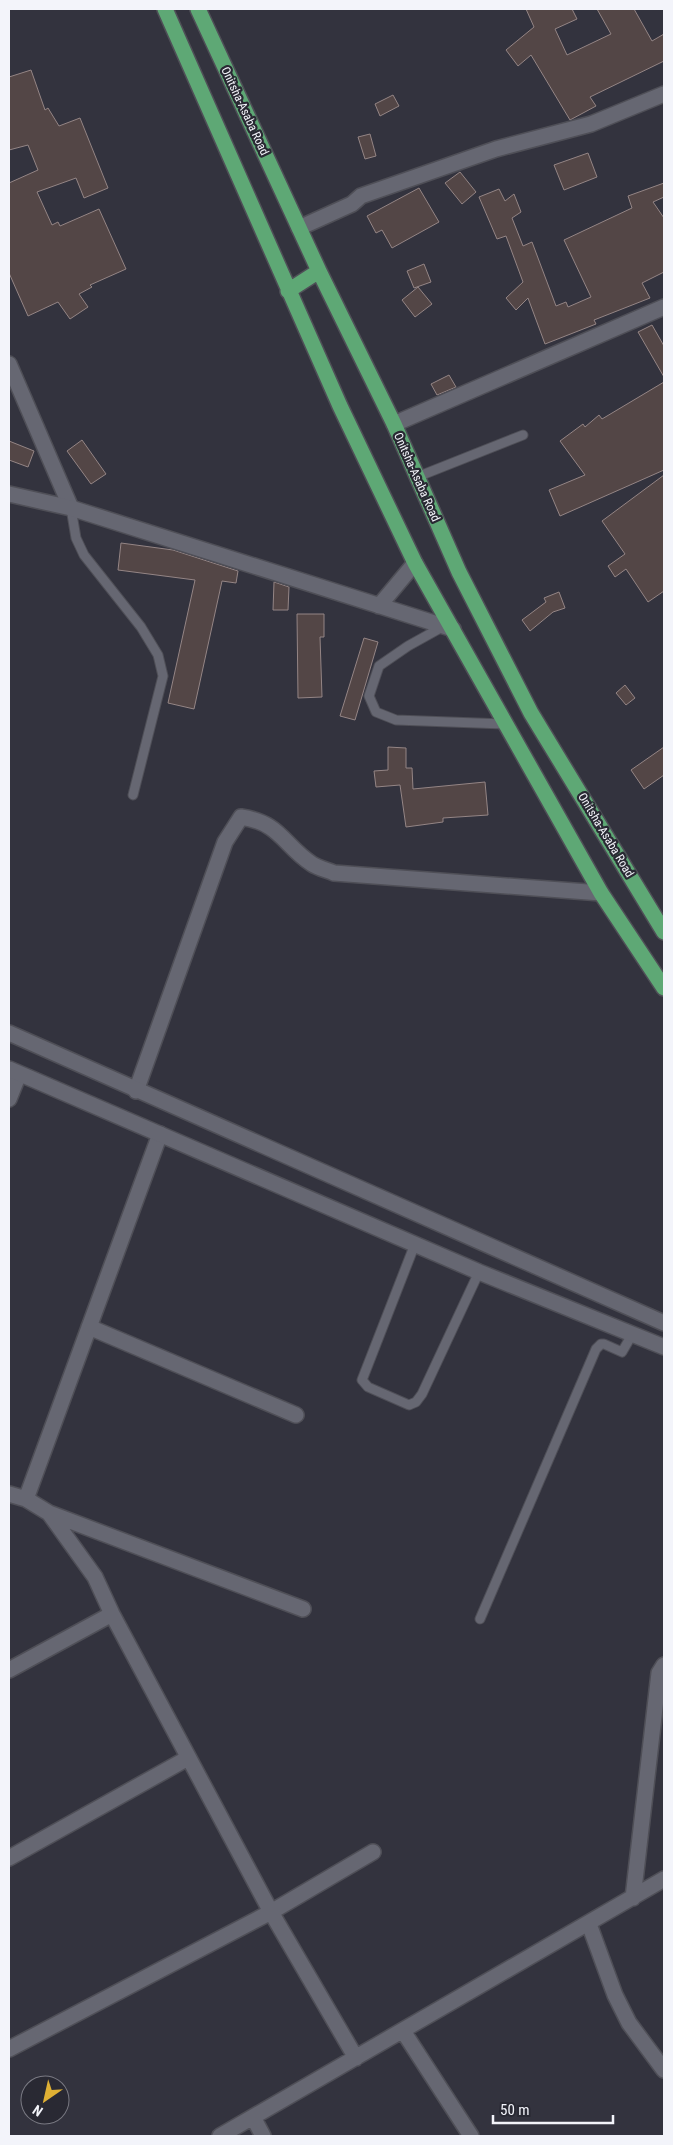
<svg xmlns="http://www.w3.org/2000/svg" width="673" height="2145" font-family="'Roboto Condensed',sans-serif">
<rect width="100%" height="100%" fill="#33333e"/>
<path fill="#534646" stroke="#948585" d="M526,9H572L577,19L555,29L567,55L611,34L597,9H634L652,41L664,34V61L590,97L596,106L570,120L531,55L518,66L506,50L534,27Z
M31,70L45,110L48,108L59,126L80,118L108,188L84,198L76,178L37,192L52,225L58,222L60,226L99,209L126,269L90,285L92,287L79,294L88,307L70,319L58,302L28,316L9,273V183L38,170L28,145L9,150V77Z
M393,95L399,106L380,116L375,104Z
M370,134L376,156L365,159L358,137Z
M588,153L597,177L564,190L554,165Z
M460,172L476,192L462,204L445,183Z
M664,183V197L653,202L664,218V272L642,283L650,298L594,320L596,324L545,344L528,298L516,310L506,298L523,282L506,236L497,239L479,197L499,189L505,201L514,194L521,212L512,218L523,246L532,242L556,306L566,302L568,307L591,297L564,240L632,208L628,196Z
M419,188L439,222L392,248L382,230L376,233L367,216Z
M424,264L431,282L414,288L407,271Z
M418,287L432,304L415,317L402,300Z
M652,325L664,346V377L638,332Z
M449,375L456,387L437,395L431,384Z
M664,382V470L560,516L549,490L585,475L560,441L583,424L585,427L599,415L602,419Z
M82,440L106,474L91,484L67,451Z
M9,441L34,451L28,467L9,460Z
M664,475V591L648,602L626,569L615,577L608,566L625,554L602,521Z
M121,543L173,550L238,571L236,583L222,581L194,709L168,703L195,580L118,570Z
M274,582L289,587L288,610H273Z
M559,592L565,608L553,612L530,631L522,620L546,602L544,598Z
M297,614H324V637H320L322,697L298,698Z
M364,638L378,642L355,720L340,716Z
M625,685L635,698L626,705L616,693Z
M388,747L406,748V768H412L413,789L485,782L488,815L443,818V822L406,827L400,785L376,787L374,771L388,770Z
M664,747V775L644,789L631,770Z"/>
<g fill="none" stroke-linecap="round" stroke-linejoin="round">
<defs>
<path id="service" d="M417,477L523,435
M71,508L76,538L84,555L141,627L158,655L163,676L133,795
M444,626L408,646L379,666L369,696L376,712L396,720L504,724
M415,1244L362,1380L368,1387L409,1405L416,1402L422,1394L479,1272
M480,1619L596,1349L601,1344H604L622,1352L633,1333"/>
<path id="minor" d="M299,228L352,204L361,196L496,149L591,124L664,94
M9,364L71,508
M394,424L664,307
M136,1091L225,842L241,817C281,823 283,845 312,864C318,868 327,870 334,873L601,893
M9,1099L19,1074
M89,1327L296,1415
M9,1494L26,1499L49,1513L303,1609
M26,1499L160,1134
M49,1513L95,1577L112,1614L271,1912L356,2058
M9,1670L112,1614
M9,1858L188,1758
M633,1898L659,1673L664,1665
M589,1924L615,1995L629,2023L664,2070
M403,2031L471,2136
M9,2049L271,1912L373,1852
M253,2117L263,2136
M220,2136L664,1879"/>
<path id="tertiary" d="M9,494L71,508L453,629
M379,606L415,563"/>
<path id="secondary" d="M9,1033L664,1323
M9,1069L479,1272L664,1347"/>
<path id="trunk" d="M165,9L340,406L415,563L601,893L664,988
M198,9L319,271L394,424L459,572L531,713L664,932
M288,291L319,271"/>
</defs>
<use href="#service" stroke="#4f4f57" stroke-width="11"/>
<use href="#minor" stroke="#4f4f57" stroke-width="18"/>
<use href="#tertiary" stroke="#4f4f57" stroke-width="18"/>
<use href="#secondary" stroke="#4f4f57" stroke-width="18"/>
<use href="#trunk" stroke="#4f4f57" stroke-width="18"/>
<use href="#service" stroke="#666772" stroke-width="9"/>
<use href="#minor" stroke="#666772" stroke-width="15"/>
<use href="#tertiary" stroke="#666772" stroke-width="15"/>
<use href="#secondary" stroke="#666772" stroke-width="15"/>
<use href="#trunk" stroke="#5ea875" stroke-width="15"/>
</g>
<g text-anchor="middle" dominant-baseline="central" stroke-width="4.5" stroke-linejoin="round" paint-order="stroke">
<g font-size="12" fill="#f3f4fa" stroke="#292933">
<text transform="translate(245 111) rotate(65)">Onitsha-Asaba Road</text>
<text transform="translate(417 477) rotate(66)">Onitsha-Asaba Road</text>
<text transform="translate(606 835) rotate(59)">Onitsha-Asaba Road</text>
</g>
</g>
<rect width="673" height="2145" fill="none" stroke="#f3f4fa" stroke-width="20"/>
<g transform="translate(45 2100) rotate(214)"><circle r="24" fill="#292933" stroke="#7a7a83"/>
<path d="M0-4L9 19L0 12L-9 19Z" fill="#dfb034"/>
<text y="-8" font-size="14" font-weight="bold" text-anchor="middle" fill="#f3f4fa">N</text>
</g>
<path d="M493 2115v8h120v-8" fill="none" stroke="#f3f4fa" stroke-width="2.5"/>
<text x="500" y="2115" font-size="15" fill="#f3f4fa" stroke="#292933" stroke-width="4" paint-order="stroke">50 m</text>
</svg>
